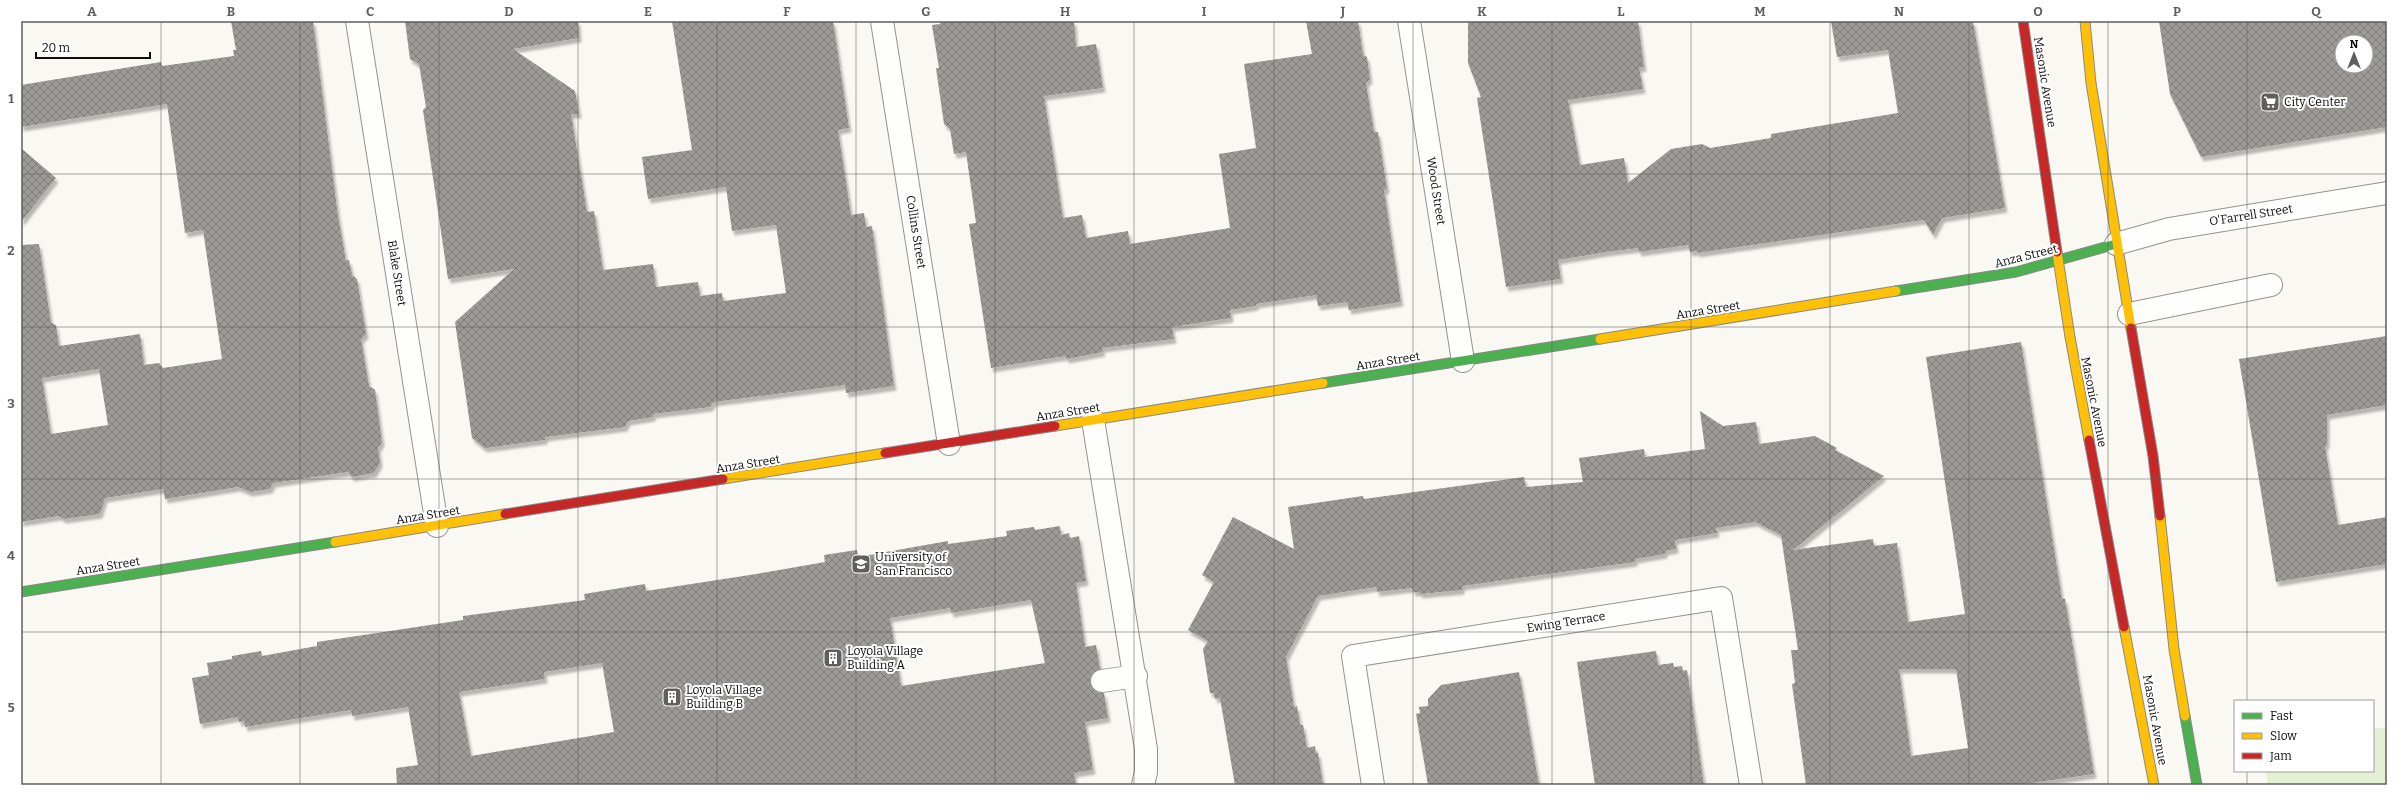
<svg xmlns="http://www.w3.org/2000/svg" width="2408" height="806" font-family="Bitter,serif">
<defs>
<pattern id="building-cross-hatch" width="8" height="8" patternUnits="userSpaceOnUse"><rect width="8" height="8" fill="#9d9b98"/><path d="M0 0l8 8M0 8l8-8" fill="none" stroke="#7e7d7a"/></pattern>
<filter id="shadow"><feDropShadow dx="2.5" dy="4.5" stdDeviation="1" flood-color="#0004"/></filter>
</defs>
<rect width="100%" height="100%" fill="#faf8f2"/>
<path fill="#e4efd3" d="M2387,727V785H2268L2266,771H2373V729Z"/>
<path fill="url(#building-cross-hatch)" fill-rule="evenodd" filter="url(#shadow)" d="M231,21H313L338,216L346,261L349,260L352,275L357,279L366,334L361,339L369,386L375,390L382,442L378,448L380,463L374,473L352,477L348,472L273,483L270,489L250,492L238,487L165,499L163,489L105,498L100,514L64,519L59,516L21,522V245L39,244L51,323L56,325L59,346L140,334L144,365L159,363L163,368L222,359L203,230L185,233L167,104L21,127V85L161,62L162,66L234,56L233,50H236ZM99,369L108,425L51,434L42,378Z
M405,21H578L579,38L513,49L575,91L579,114H571L587,212L594,211L603,270L653,264L656,287L698,282L700,296L722,293L723,301L786,293L776,225L732,231L726,187L648,199L642,157L692,150L672,21H833L849,128L838,130L851,215L864,213L866,227L872,226L894,386L846,393L845,385L714,402L710,407L653,414V417L628,421L625,427L545,437V440L485,448L472,438L455,322L514,269L448,279L423,110L426,107L419,64L410,59Z
M940,21H1074L1076,47L1096,44L1103,88L1044,96L1063,218L1082,215L1086,238L1128,231L1130,244L1230,228L1219,154L1256,148L1244,64L1312,54L1306,21H1358L1363,55L1367,57L1370,79L1366,83L1374,132H1378L1387,189L1384,190L1401,302L1349,310L1347,302L1318,306L1316,295L1256,304V306L1230,310L1231,318L1172,327L1174,339L1102,348L1103,352L1067,359L1065,356L991,368L969,224L976,223L966,152L954,154L950,129L944,124L936,68H939L932,25L940,24Z
M1468,21H1638L1644,67L1639,68L1643,89L1568,100L1580,165L1624,158L1628,183L1671,149L1702,144L1710,148L1771,138V134L1898,113L1888,50L1837,57L1831,21H1973L2005,208L1942,218L1933,235L1924,220L1697,253V251L1690,252L1688,245L1639,252L1638,248L1606,252L1558,260L1561,279L1506,287L1477,98L1481,97L1468,63Z
M2159,21H2387V127L2201,157L2170,94ZM2342,42H2366V66H2342Z
M21,148L56,178L21,222Z
M2387,336V405L2327,415V443L2325,447L2338,525L2387,517V564L2276,582L2239,359Z
M2021,342L2062,599H2065L2094,774L2018,785H1806L1792,684L1795,683L1791,650H1798L1781,535L1755,522L1716,528L1717,533L1675,540L1676,549L1665,551V554L1635,559V562L1462,586V590L1420,594V592H1413L1412,588L1377,592L1376,587L1318,596L1286,657L1294,707L1297,706L1300,725H1303L1307,748L1315,746L1316,753H1318L1323,785H1235L1220,698L1215,699L1214,693H1210L1203,649L1208,641L1188,630L1214,582L1202,575L1233,517L1294,549L1288,507L1363,496L1364,499L1524,477L1526,487L1583,482L1579,458L1644,449L1645,457L1705,449L1700,411L1723,426L1756,422L1759,444L1815,436L1837,448L1835,450L1884,476L1793,550L1873,539L1874,546L1897,543L1908,622L1965,614L1926,357ZM1899,669H1956L1968,748L1911,756Z
M1060,526L1061,535L1069,533L1070,538L1079,536L1086,581L1076,583L1085,647L1096,645L1100,669L1091,676L1090,683L1097,692L1104,693L1108,718L1085,722L1093,770L1074,773L1076,785H397L396,768L418,765L408,707L352,716L351,710L245,727L244,721L239,722L238,717L200,724L192,678L209,675L207,663L232,659V656L261,651L262,656L317,646V642L463,620V616L585,600L584,594L645,584L646,591L756,574L825,562L824,555L857,550L858,557L948,541V544L1007,536L1006,531L1034,527L1035,530ZM1031,600L1045,663L901,686L890,618L950,608L951,613ZM602,663L614,732L471,756L459,692L545,679L544,672Z
M1656,651L1658,665L1673,663L1674,667L1682,666L1683,671L1687,670L1704,785H1595L1577,662Z
M1519,672L1539,785H1428L1416,714L1420,713L1419,707L1428,706V699L1441,685Z"/>
<g fill="none" stroke-linecap="round" stroke-linejoin="round">
<defs>
<path id="lane" d="M2129,314L2271,285
M1093,420L1146,749V772L1143,785
M1102,681L1136,676"/>
<path id="street" d="M357,21L437,526
M882,21L949,444
M1409,21L1463,361
M2116,244L2169,229L2387,193
M1373,785L1353,656L1721,598L1751,785"/>
<path id="fast" d="M1896,291L2016,272L2116,244
M1323,383L1600,339
M21,592L335,542
M2185,716L2197,785"/>
<path id="slow" d="M2085,21L2091,83L2131,328
M2057,252L2070,337L2089,440
M1600,339L1896,291
M1055,426L1323,383
M723,479L885,453
M2160,516L2174,649L2185,716
M335,542L505,514
M2124,627L2154,785"/>
<path id="jam" d="M2023,21L2057,252
M2131,328L2153,456L2160,516
M2089,440L2124,627
M885,453L1055,426
M505,514L723,479"/>
</defs>
<use href="#lane" stroke="#949390" stroke-width="24"/>
<use href="#street" stroke="#949390" stroke-width="24"/>
<use href="#fast" stroke="#8a8987" stroke-width="11"/>
<use href="#slow" stroke="#8a8987" stroke-width="11"/>
<use href="#jam" stroke="#8a8987" stroke-width="11"/>
<use href="#lane" stroke="#fefefd" stroke-width="22"/>
<use href="#street" stroke="#fefefd" stroke-width="22"/>
<use href="#fast" stroke="#4caf50" stroke-width="9"/>
<use href="#slow" stroke="#ffc107" stroke-width="9"/>
<use href="#jam" stroke="#c62828" stroke-width="9"/>
</g>
<path fill="none" stroke="#605f5d" stroke-width="1" stroke-opacity="0.55" d="M161,21V785M300,21V785M439,21V785M578,21V785M717,21V785M856,21V785M995,21V785M1134,21V785M1274,21V785M1413,21V785M1552,21V785M1691,21V785M1830,21V785M1969,21V785M2108,21V785M2247,21V701M21,174H2387M21,327H2387M21,479H2387M21,632H2387M2247,771V785"/>
<defs>
<symbol id="supermarket-square" viewBox="-11 -11 22 22"><rect x="-9" y="-9" width="18" height="18" rx="4" fill="#605f5d" stroke="#fff"/><path d="M-6-5.5h2.5l.6 2H6L4.5 2H-2.5L-4.4-4H-6ZM-1.5 3.2a1.3 1.3 0 1 0 .1 0ZM3 3.2a1.3 1.3 0 1 0 .1 0Z" fill="#fff"/></symbol>
<symbol id="university-square" viewBox="-11 -11 22 22"><rect x="-9" y="-9" width="18" height="18" rx="4" fill="#605f5d" stroke="#fff"/><path d="M0-5L7-2L0 1L-7-2ZM-4 1L0 2.5L4 1V4Q0 6-4 4Z" fill="#fff"/></symbol>
<symbol id="building-square" viewBox="-11 -11 22 22"><rect x="-9" y="-9" width="18" height="18" rx="4" fill="#605f5d" stroke="#fff"/><path d="M-4-6H4V6H1V3H-1V6H-4ZM-2.5-4.3h1.7v1.8h-1.7ZM.8-4.3h1.7v1.8H.8ZM-2.5-1h1.7V.8h-1.7ZM.8-1h1.7V.8H.8Z" fill="#fff"/></symbol>
</defs>
<g fill-rule="evenodd">
<use href="#supermarket-square" x="2259" y="91" width="22" height="22"/>
<use href="#university-square" x="850" y="553" width="22" height="22"/>
<use href="#building-square" x="822" y="647" width="22" height="22"/>
<use href="#building-square" x="661" y="686" width="22" height="22"/>
</g>
<g text-anchor="middle" dominant-baseline="central" stroke-width="4" stroke-linejoin="round" paint-order="stroke">
<g font-size="12" fill="#0d0d0d" stroke="#fff">
<text transform="translate(2045 82) rotate(81)">Masonic Avenue</text>
<text transform="translate(1436 191) rotate(81)">Wood Street</text>
<text transform="translate(2251 215) rotate(-9)">O'Farrell Street</text>
<text transform="translate(916 232) rotate(81)">Collins Street</text>
<text transform="translate(2026 256) rotate(-14)">Anza Street</text>
<text transform="translate(397 273) rotate(81)">Blake Street</text>
<text transform="translate(1708 310) rotate(-9)">Anza Street</text>
<text transform="translate(1388 361) rotate(-9)">Anza Street</text>
<text transform="translate(2094 402) rotate(79)">Masonic Avenue</text>
<text transform="translate(1068 412) rotate(-9)">Anza Street</text>
<text transform="translate(748 464) rotate(-9)">Anza Street</text>
<text transform="translate(428 515) rotate(-9)">Anza Street</text>
<text transform="translate(108 566) rotate(-9)">Anza Street</text>
<text transform="translate(1566 622) rotate(-9)">Ewing Terrace</text>
<text transform="translate(2155 720) rotate(80)">Masonic Avenue</text>
</g>
<g font-size="12" fill="#0d0d0d" stroke="#fff" text-anchor="start">
<text x="2284" y="102">City Center</text>
<text x="875" y="557">University of<tspan x="875" dy="14">San Francisco</tspan></text>
<text x="847" y="651">Loyola Village<tspan x="847" dy="14">Building A</tspan></text>
<text x="686" y="690">Loyola Village<tspan x="686" dy="14">Building B</tspan></text>
</g>
</g>
<rect width="2408" height="806" fill="none" stroke="#ffffff" stroke-width="44"/>
<rect x="2234" y="700" width="140" height="72" fill="#ffffff" stroke="#9e9e9e"/>
<rect x="2242" y="713" width="20" height="6" fill="#4caf50" stroke="#9e9e9e"/>
<text x="2270" y="720" font-size="12" fill="#0d0d0d">Fast</text>
<rect x="2242" y="733" width="20" height="6" fill="#ffc107" stroke="#9e9e9e"/>
<text x="2270" y="740" font-size="12" fill="#0d0d0d">Slow</text>
<rect x="2242" y="753" width="20" height="6" fill="#c62828" stroke="#9e9e9e"/>
<text x="2270" y="760" font-size="12" fill="#0d0d0d">Jam</text>
<g transform="translate(2354 54)"><circle r="19" fill="#ffffff" stroke="#9e9e9e"/>
<path d="M0-3L7 15L0 10L-7 15Z" fill="#605f5d"/>
<text y="-6" font-size="11" font-weight="bold" text-anchor="middle" fill="#0d0d0d">N</text>
</g>
<path d="M36 52v6h114v-6" fill="none" stroke="#0d0d0d" stroke-width="2"/>
<text x="42" y="52" font-size="12" fill="#0d0d0d" stroke="#ffffff" stroke-width="3" paint-order="stroke">20 m</text>
<rect x="22" y="22" width="2364" height="762" fill="none" stroke="#605f5d" stroke-width="1.5"/>
<g font-size="13" text-anchor="middle" font-weight="bold" fill="#605f5d">
<text x="92" y="16">A</text>
<text x="231" y="16">B</text>
<text x="370" y="16">C</text>
<text x="509" y="16">D</text>
<text x="648" y="16">E</text>
<text x="787" y="16">F</text>
<text x="926" y="16">G</text>
<text x="1065" y="16">H</text>
<text x="1204" y="16">I</text>
<text x="1343" y="16">J</text>
<text x="1482" y="16">K</text>
<text x="1621" y="16">L</text>
<text x="1760" y="16">M</text>
<text x="1899" y="16">N</text>
<text x="2038" y="16">O</text>
<text x="2177" y="16">P</text>
<text x="2316" y="16">Q</text>
<text x="11" y="103">1</text>
<text x="11" y="255">2</text>
<text x="11" y="408">3</text>
<text x="11" y="560">4</text>
<text x="11" y="712">5</text>
</g>
</svg>
